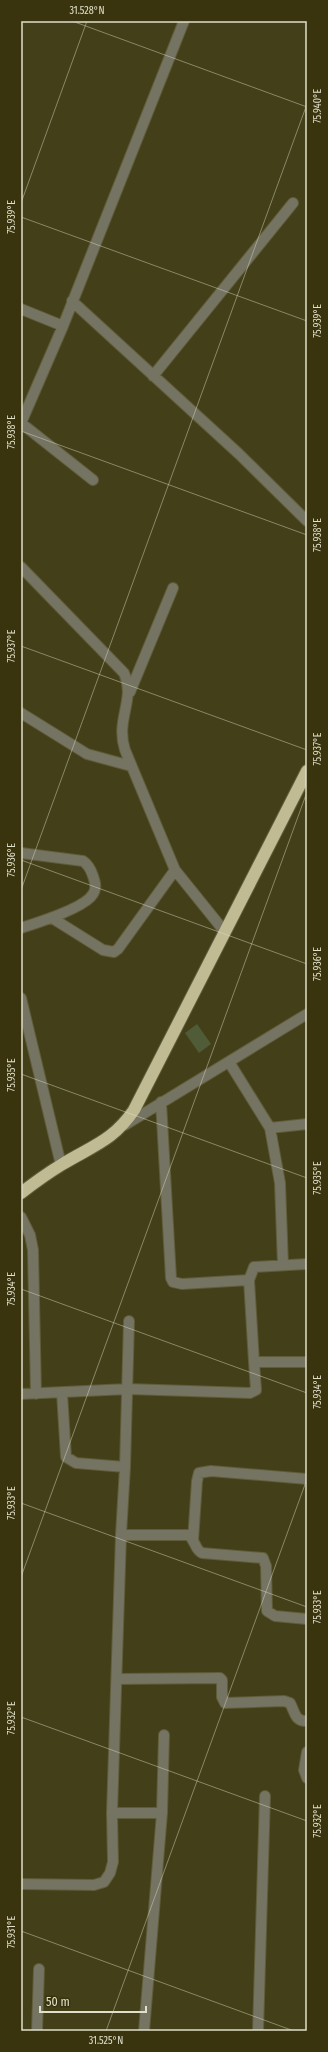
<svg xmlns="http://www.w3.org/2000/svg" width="328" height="2052" font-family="'Fira Sans Condensed',sans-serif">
<rect width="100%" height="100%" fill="#433f19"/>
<path fill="#505b38" d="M197,1024L211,1044L199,1053L185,1033Z"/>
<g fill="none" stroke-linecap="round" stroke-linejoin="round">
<defs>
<path id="minor" d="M72,301L239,454L307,521
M21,309L63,326
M153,376L293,203
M93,480L21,423L63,326L184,21
M21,567L124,673C136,700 115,719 125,750L175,870L225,932
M130,692L173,588
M21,713L87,754L131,766
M21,853L83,861C89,865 91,870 93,876C95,882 97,888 93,894C85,908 37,923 21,928
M52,918L103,950L114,952L118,949L175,870
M21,998L61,1165
M229,1062L270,1128L307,1124
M161,1102L171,1278L173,1282L182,1284L249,1280
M125,1125L307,1014
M270,1128L280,1183L283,1265
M21,1217L30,1235L33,1250L36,1394
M254,1362L249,1280L254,1267L307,1264
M21,1394L128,1389L250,1393L256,1390L254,1362H307
M125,1467L129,1321
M121,1535H188C196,1540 194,1549 202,1553L263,1558L266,1566L267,1611L275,1616L307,1619
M193,1541L197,1481L199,1473L211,1471L307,1479
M117,1679L220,1678L222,1680V1697L225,1703L284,1701L290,1703C295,1712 295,1722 307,1721
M307,1752L304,1770L307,1778
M112,1813H162
M21,1884L94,1885L104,1882L110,1873L113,1862L112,1813L121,1535L125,1467L76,1463L66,1457L62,1393
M37,2031L39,1969
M144,2031L162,1813L164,1735
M258,2031L265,1796"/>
<path id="highway" d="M21,1193C34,1183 48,1173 61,1165C92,1146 113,1141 134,1110L307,771"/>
</defs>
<use href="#minor" stroke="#5f5c39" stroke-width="12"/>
<use href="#highway" stroke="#5f5c39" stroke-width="14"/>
<use href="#minor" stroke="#757362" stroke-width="10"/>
<use href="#highway" stroke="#c0bb92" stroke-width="12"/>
</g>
<path fill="none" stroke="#e0dfca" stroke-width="1" stroke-opacity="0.45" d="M72,21L307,107M21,203L87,21M21,217L307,321M21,431L307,535M21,646L307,750M21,860L307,964M21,890L307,104M21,1074L307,1178M21,1289L307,1393M21,1503L307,1607M21,1577L307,792M21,1717L307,1821M21,1931L294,2031M106,2031L307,1479"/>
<rect width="328" height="2052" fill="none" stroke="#39340e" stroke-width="44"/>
<path d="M40 2006v6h106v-6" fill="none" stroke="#e0dfca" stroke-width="2"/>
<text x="46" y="2006" font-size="12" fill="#e0dfca" stroke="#39340e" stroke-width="3" paint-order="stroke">50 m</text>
<rect x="22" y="22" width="284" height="2008" fill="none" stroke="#e0dfca" stroke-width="1.5"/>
<g font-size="10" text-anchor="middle" fill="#e0dfca">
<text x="87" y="14">31.528°N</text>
<text transform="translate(317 106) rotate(-90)" y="4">75.940°E</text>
<text transform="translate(11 217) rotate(-90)" y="4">75.939°E</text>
<text transform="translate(317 321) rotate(-90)" y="4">75.939°E</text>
<text transform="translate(11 432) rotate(-90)" y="4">75.938°E</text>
<text transform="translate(317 535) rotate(-90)" y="4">75.938°E</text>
<text transform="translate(11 646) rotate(-90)" y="4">75.937°E</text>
<text transform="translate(317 749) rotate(-90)" y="4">75.937°E</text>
<text transform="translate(11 860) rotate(-90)" y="4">75.936°E</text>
<text transform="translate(317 964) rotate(-90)" y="4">75.936°E</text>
<text transform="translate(11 1075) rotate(-90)" y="4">75.935°E</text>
<text transform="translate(317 1178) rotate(-90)" y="4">75.935°E</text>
<text transform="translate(11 1289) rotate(-90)" y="4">75.934°E</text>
<text transform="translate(317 1392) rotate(-90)" y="4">75.934°E</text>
<text transform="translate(11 1503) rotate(-90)" y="4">75.933°E</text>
<text transform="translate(317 1607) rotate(-90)" y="4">75.933°E</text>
<text transform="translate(11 1718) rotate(-90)" y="4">75.932°E</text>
<text transform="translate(317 1821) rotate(-90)" y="4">75.932°E</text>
<text transform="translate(11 1932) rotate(-90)" y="4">75.931°E</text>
<text x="106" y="2044">31.525°N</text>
</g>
</svg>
